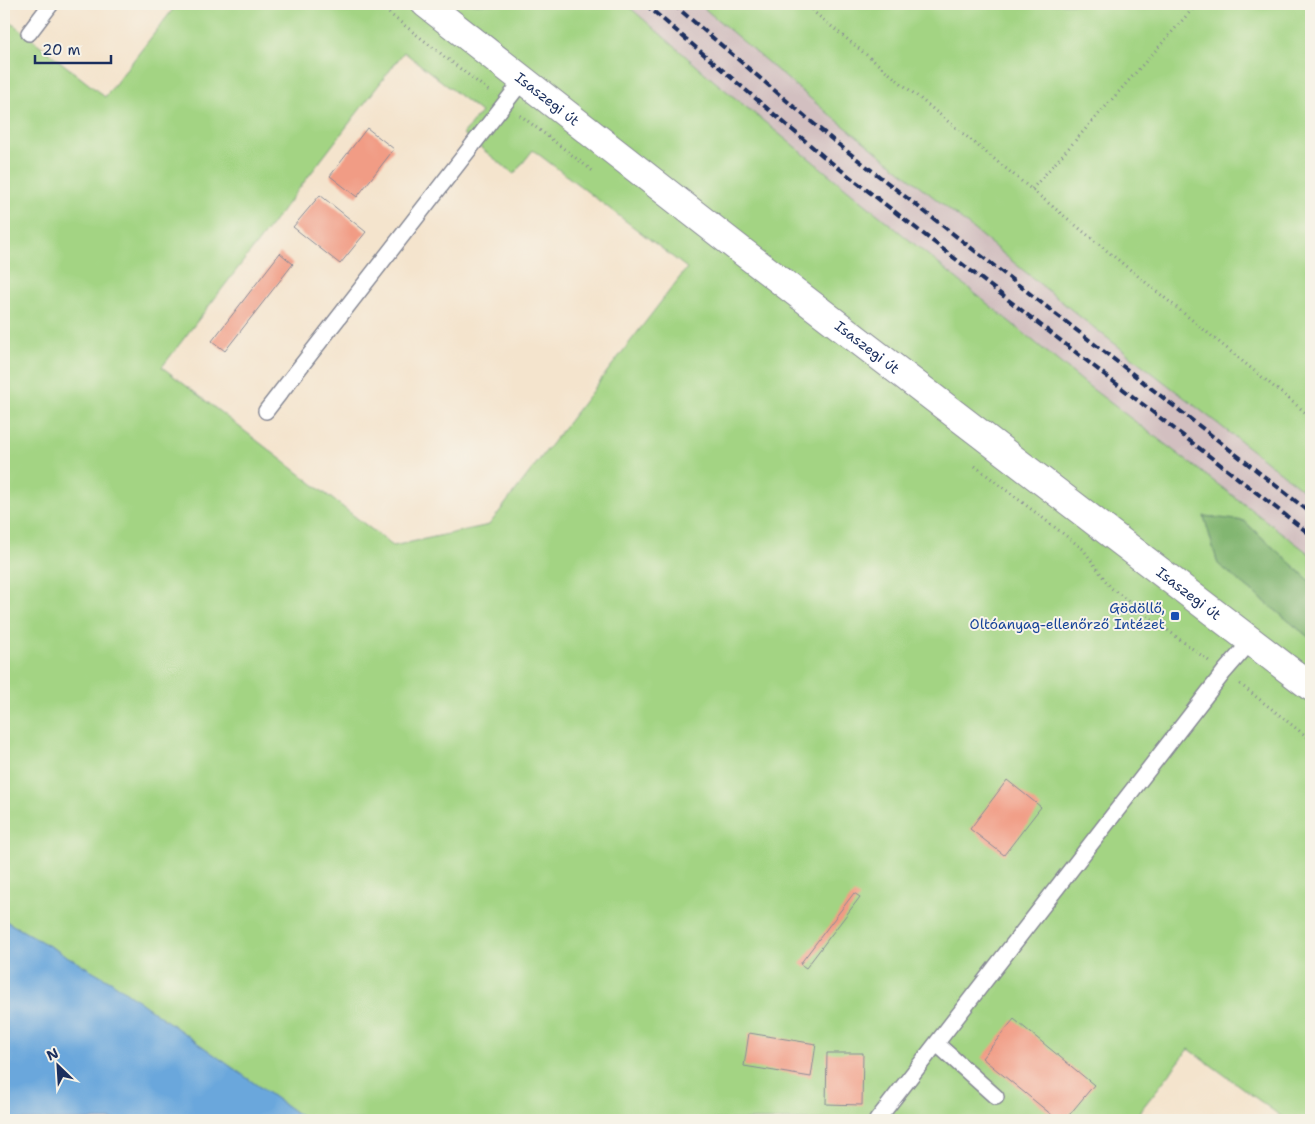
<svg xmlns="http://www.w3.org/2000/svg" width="1315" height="1124" font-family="'Shantell Sans',sans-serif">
<rect width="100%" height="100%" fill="#f7f3e8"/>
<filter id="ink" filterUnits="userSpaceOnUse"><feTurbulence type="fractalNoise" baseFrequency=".02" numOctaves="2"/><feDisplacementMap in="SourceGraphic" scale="10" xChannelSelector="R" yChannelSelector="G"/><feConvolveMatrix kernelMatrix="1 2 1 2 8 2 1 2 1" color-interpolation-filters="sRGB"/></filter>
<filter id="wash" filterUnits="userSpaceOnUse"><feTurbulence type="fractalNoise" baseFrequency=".0096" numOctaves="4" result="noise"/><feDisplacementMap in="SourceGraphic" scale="20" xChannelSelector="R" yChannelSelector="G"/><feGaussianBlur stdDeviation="1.12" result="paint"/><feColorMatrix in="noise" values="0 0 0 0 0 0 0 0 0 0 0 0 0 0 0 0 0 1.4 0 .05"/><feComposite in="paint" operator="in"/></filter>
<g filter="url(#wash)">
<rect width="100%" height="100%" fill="#f4e4cd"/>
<path fill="#d2bfc0" d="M626,4H699L824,110L946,207L1079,316L1311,496V555L1091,388L713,80Z"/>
<path fill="#a3d483" stroke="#5f8270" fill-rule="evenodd" d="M177,4H626L713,80L1091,388L1311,555V582L1244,521L1204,516L1218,564L1311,639V1120H1286L1189,1049L1133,1120H306L112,982L4,920V17L105,97ZM404,52L481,112L463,134L514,174L533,150L687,268L489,525L393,546L162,367Z
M699,4H1311V496L1079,316L946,207L824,110Z"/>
<path fill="#82b671" stroke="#4e7268" d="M1204,516L1244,521L1311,582V639L1218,564Z"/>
<path fill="#6aa7dc" stroke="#426b9d" d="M4,920L112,982L306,1120H4Z"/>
<g id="blocks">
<path fill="#f19c85" d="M367,128L394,149L357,197L330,176Z
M320,195L366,232L340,264L293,227Z
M280,253L293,264L225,351L212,341Z
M1007,780L1041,807L1004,855L970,829Z
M854,893L860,897L806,968L800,964Z
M1014,1019L1094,1085L1065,1120H1058L982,1058Z
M749,1033L816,1044L811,1077L744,1066Z
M827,1053H863L862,1105L826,1104Z"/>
</g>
</g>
<g filter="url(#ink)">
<use href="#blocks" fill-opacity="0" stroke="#888a96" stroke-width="1"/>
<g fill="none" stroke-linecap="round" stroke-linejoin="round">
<defs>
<path id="service" d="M29,33L51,4
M266,411L523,80
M937,1044L996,1097
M877,1120L1224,672L1251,641"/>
<g id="secondary">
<path id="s1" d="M426,4L743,252L1311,687"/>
</g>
</defs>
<use href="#service" stroke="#888a96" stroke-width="18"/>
<use href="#secondary" stroke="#888a96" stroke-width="30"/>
<path stroke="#888a96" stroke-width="3" stroke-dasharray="1 4" stroke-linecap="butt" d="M377,4L489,91
M804,4L1311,417
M520,115L594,172
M1032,189L1197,4
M975,466L1083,549L1111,588L1209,661
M1240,684L1311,740"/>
<use href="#service" stroke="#fff" stroke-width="15"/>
<use href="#secondary" stroke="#fff" stroke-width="28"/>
<path stroke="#1b2f5e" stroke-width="4" stroke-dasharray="8 4" stroke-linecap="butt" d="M645,4L823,156L1311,535
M673,4L834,141L1311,513"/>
</g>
</g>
<rect fill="#1a4fb4" stroke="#f7f3e8" stroke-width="2" x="1170" y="611" width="10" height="10" rx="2.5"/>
<g text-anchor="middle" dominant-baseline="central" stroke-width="4" stroke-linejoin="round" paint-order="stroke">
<g font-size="14" fill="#1b2f5e" stroke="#f7f3e8">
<text stroke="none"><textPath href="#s1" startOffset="154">Isaszegi út</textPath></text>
<text stroke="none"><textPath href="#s1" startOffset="559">Isaszegi út</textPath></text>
<text stroke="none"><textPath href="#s1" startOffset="964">Isaszegi út</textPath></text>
</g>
<g font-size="14" fill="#164399" stroke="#f7f3e8" text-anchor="end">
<text x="1165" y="608">Gödöllő,<tspan x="1165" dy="16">Oltóanyag-ellenőrző Intézet</tspan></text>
</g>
</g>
<rect width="1315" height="1124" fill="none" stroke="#f7f3e8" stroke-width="20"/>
<g transform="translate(58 1066) rotate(335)" stroke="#f7f3e8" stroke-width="4" paint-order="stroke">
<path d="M0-4L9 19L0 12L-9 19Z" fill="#1b2f5e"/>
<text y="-8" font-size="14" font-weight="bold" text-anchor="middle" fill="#1b2f5e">N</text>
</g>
<path d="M35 55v8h76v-8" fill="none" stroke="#1b2f5e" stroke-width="2.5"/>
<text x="42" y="55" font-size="15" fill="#1b2f5e" stroke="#f7f3e8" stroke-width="4" paint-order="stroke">20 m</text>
</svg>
